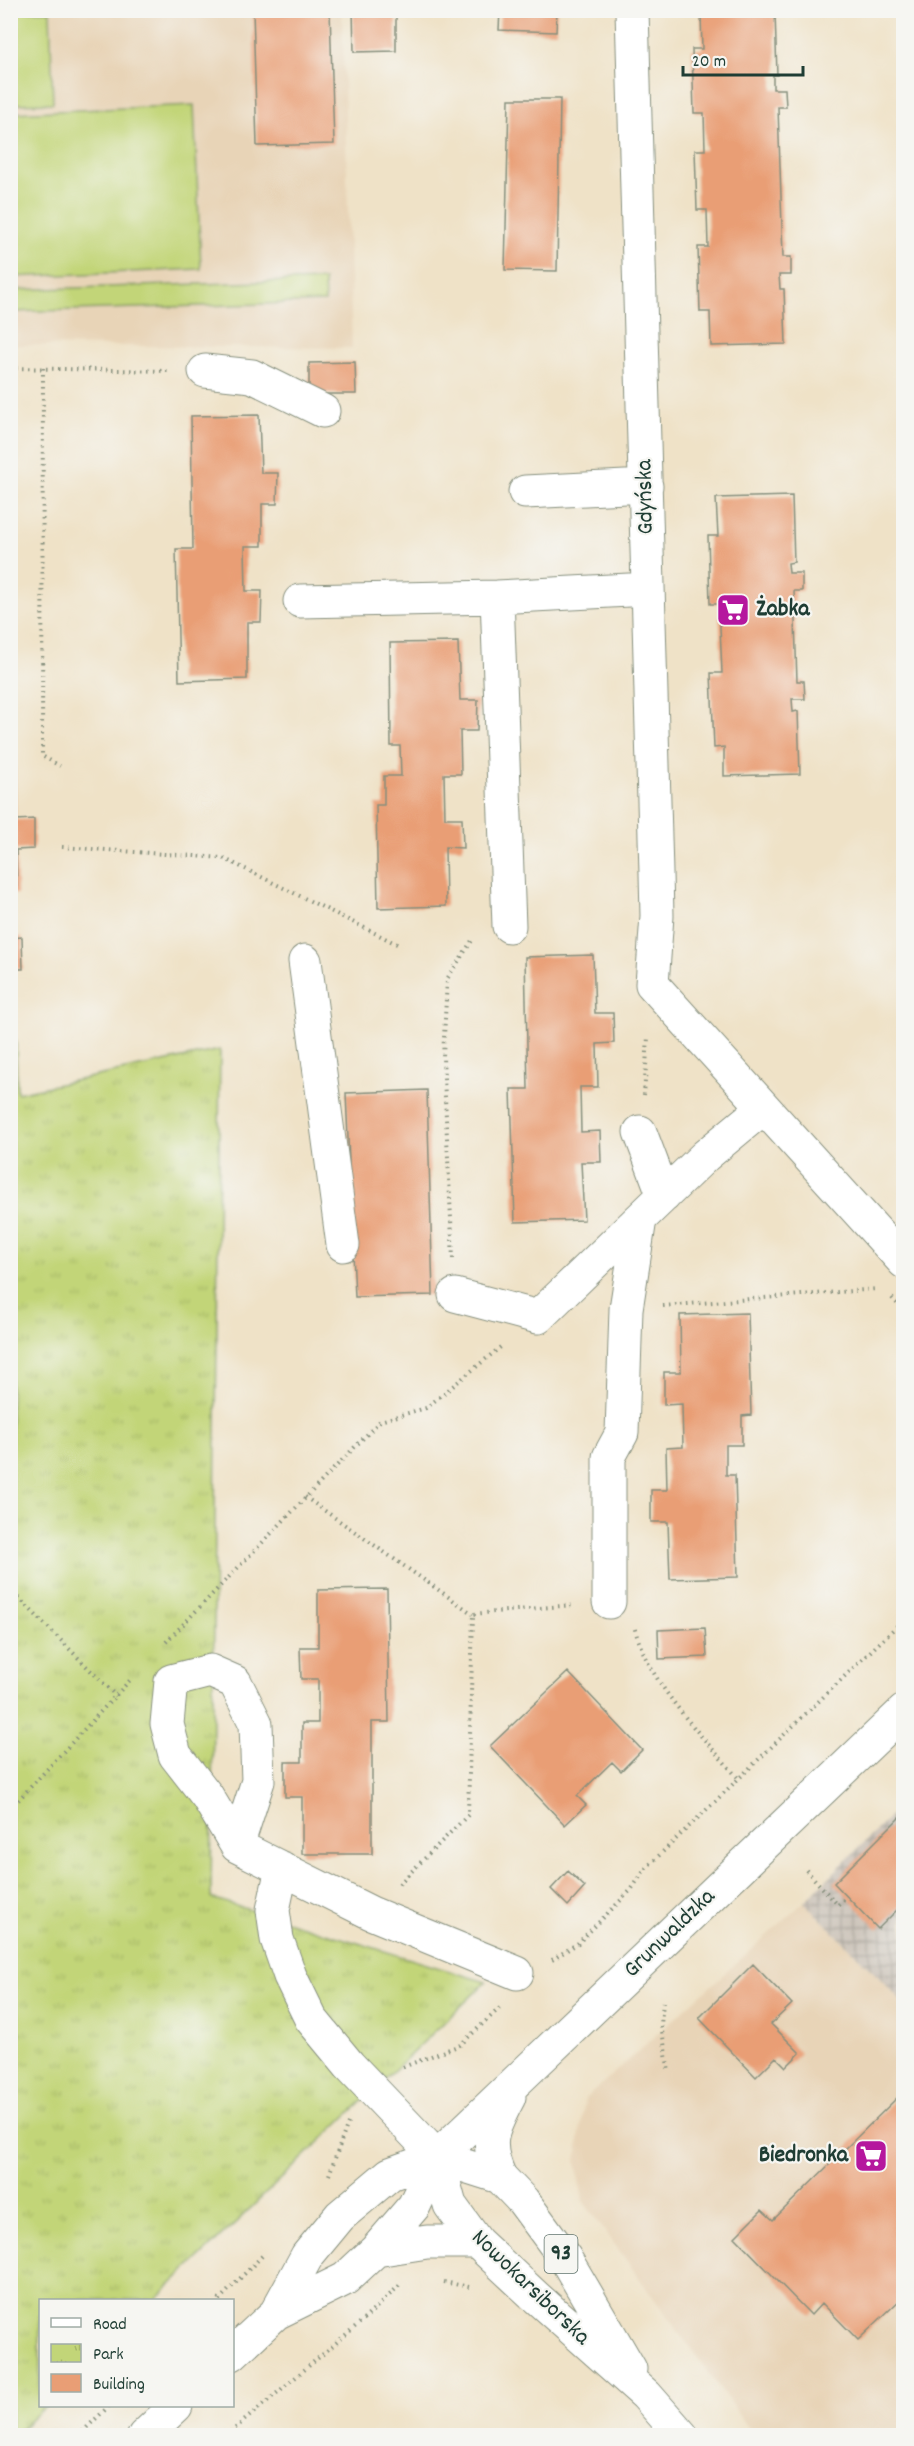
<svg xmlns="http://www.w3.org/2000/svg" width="914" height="2446" font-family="Dekko,sans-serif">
<defs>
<pattern id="industrial-grid" width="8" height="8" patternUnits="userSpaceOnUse" patternTransform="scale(1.5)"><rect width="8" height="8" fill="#cbc2b8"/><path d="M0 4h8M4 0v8" fill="none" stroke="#a49f96"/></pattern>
<pattern id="park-tufts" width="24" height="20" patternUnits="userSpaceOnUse" patternTransform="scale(1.5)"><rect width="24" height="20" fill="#c2d578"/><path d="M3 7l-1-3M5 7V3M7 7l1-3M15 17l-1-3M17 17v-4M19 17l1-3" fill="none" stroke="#a6b868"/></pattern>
</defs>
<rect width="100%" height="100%" fill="#f6f6f2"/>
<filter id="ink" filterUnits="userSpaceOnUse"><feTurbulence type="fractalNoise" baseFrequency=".0167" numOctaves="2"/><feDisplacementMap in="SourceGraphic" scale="12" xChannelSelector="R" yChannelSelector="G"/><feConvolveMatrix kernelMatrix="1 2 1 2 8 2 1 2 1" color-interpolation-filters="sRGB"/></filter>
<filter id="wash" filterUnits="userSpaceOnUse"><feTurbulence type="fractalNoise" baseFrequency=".008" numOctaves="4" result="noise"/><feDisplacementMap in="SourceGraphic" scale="24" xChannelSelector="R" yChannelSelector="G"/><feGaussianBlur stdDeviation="1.35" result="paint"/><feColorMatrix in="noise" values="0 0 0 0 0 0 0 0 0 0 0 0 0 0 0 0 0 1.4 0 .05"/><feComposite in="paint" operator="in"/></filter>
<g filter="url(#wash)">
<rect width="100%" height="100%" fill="#efe2c7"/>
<path fill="#e8d4b7" d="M11,11H342L352,348L11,345Z
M804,1902L903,2002V2435H754L583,2201L576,2161L585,2099Z"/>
<path fill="url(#industrial-grid)" d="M903,1804V2002L804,1902Z"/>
<path fill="#c2d578" stroke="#708956" stroke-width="1.5" d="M10,11H50L53,103L11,104Z
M194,105L201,269L11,277V113Z
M324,280L325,302L11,312V290Z"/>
<path fill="url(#park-tufts)" stroke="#708956" stroke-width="1.5" d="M11,1041H16L17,1093L220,1050L211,1898L486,1982L155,2300H40V2406H46L14,2435L11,2436Z"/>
<g id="blocks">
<path fill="#e99e75" d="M253,10H330L334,144L257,146Z
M353,10H396V51L354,52Z
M500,10H557L556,32L499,30Z
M775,12L777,75H773V89H785L786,107H778L783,257H791V275H779L780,289H784L786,344L711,346L710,312H700L698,247H708L707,210H697L695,150H705L704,113H694L692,49H702L701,14Z
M509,99H560L557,271L505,270Z
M355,362L356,394H309V363Z
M259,415L261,473H278L277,504H262V546H245L246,591H262L261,622H247V679L179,681L176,549H193L191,416Z
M792,496L794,562L788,563L789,573H802V591H794L797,681H804L805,699H792L793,712L798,711L800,774L724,776V747L714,748L711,673H722L719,604H710L708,536H718L716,498Z
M458,642L460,700H478L477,731H460L461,774H444L445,818H462L463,848L445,847L446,906L378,908L376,805H384V776H401L400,746H391L390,643Z
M10,762H15L16,820L34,819V849L16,850L17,894H10Z
M22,937L23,969H10V938Z
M593,955L595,1013H613L614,1043L597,1044L598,1087H580L581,1132L600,1131L601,1162H581L584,1220L515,1222L511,1089H528L525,957Z
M427,1090L433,1295L355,1297L346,1093Z
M748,1313L751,1415L742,1416V1445H726V1475H735L738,1577L670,1579L668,1522H651V1490H667L666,1448L683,1447L682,1404L664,1405V1372H681L680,1315Z
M387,1589L389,1722H372V1854H302V1797H285V1762H302V1723H318V1679H301L300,1647H318V1590Z
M705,1628L707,1657L659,1659L658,1630Z
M568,1672L642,1750L621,1771L612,1762L577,1796L586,1805L565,1825L490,1746Z
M904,1813V1903L878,1929L834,1883Z
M568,1871L585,1887L568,1906L551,1889Z
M753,1964L792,2004L771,2024L800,2053L786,2067L776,2057L756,2077L699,2018Z
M904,2091V2296L858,2340L822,2303L811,2315L735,2237L762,2210L773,2220Z"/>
</g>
</g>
<g filter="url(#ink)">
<use href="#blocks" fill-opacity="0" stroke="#87907e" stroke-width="1.5"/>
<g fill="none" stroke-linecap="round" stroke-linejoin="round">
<defs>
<path id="minor" d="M632,10L656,873L657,916L652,984L904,1262
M205,371L252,376L323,411
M525,492L646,486
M497,597L509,926
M300,601L497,597L648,589
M305,961L343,1245
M640,1132L664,1196
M455,1295L538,1317L705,1156L763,1108
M609,1602V1457L622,1433L626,1309L640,1219
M237,1846L258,1781L256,1724L235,1682L210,1671L171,1681L167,1724L175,1755L207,1796L237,1846L371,1913L517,1973
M282,1868L273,1910L277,1939L290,1976L311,2019L349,2065L437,2157L904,1711
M500,2177C484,2142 492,2130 509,2097"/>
<path id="major" d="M437,2157L450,2205L477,2242L536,2297L646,2395L682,2436
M437,2157L500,2177L523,2201L565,2258L630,2369
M376,2250L427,2242H477
M276,2313L307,2256L340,2216L390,2174L437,2157
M232,2354L276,2313L345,2279L376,2250L414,2206L437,2157
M144,2436L176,2406"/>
</defs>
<use href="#minor" stroke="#87907e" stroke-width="35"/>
<use href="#major" stroke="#87907e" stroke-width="35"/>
<path stroke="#87907e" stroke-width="4" stroke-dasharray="1.5 4.5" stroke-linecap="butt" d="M10,368L168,371
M43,368L42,756L60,766
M62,847L223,858L399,945
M644,1095L648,1037
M453,1259L443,1057L447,979L473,939
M892,1298L904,1311
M663,1306L877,1289
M305,1497L473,1614
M10,1589L116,1696
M635,1629C649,1684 702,1736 739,1779
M166,1642L380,1421L426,1408L503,1345
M10,1809L132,1678
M806,1870L838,1905L847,1896
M399,1884L468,1815L473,1614L573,1605
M552,1960L578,1943L631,1890L646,1868L904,1619
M663,2002L661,2025L669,2072
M403,2067L460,2045L502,2006
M329,2175L349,2120
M444,2282L469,2287
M219,2300L262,2256
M78,2436L109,2406
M226,2436L362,2321L400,2285"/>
<use href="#minor" stroke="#fff" stroke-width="33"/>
<use href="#major" stroke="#fff" stroke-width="33"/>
</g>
</g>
<defs>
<symbol id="supermarket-square" viewBox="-11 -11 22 22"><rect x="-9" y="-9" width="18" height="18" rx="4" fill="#b5179e" stroke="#f6f6f2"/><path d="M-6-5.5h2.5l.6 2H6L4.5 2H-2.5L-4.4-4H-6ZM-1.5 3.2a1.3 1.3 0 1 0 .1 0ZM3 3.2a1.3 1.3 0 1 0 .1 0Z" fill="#fff"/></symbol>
</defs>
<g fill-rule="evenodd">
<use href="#supermarket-square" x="714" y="591" width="38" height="38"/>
<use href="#supermarket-square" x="852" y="2137" width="38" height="38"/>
</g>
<g text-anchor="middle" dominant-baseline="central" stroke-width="4.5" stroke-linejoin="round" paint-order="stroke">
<rect fill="#f6f6f2" stroke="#60746d" stroke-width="1.5" x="544.5" y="2235" width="33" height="38" rx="4.5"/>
<g font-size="22" font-weight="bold" fill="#1f3d34">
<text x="561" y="2254">93</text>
</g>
<g font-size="24" fill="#1f3d34" stroke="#f6f6f2">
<text transform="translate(646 497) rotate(-91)">Gdyńska</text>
<text transform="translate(670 1934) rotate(-44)">Grunwaldzka</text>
<text transform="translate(530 2288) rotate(44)">Nowokarsiborska</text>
</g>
<g font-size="24" font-weight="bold" fill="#1f3d34" stroke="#f6f6f2" text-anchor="start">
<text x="756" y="610">Żabka</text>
<text x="848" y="2156" text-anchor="end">Biedronka</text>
</g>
</g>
<rect width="914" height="2446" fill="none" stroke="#f6f6f2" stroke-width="36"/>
<rect x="39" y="2299" width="195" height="108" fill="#f6f6f2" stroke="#a0aca6" stroke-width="1.5"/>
<rect x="51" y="2318" width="30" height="9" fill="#ffffff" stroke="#a0aca6" stroke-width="1.5"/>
<text x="93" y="2329" font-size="18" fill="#1f3d34">Road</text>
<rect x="51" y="2344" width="30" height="18" fill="url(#park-tufts)" stroke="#a0aca6" stroke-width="1.5"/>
<text x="93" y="2359" font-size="18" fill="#1f3d34">Park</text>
<rect x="51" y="2374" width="30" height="18" fill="#e99e75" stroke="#a0aca6" stroke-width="1.5"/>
<text x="93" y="2389" font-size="18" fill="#1f3d34">Building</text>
<path d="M683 66v9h120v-9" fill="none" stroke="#1f3d34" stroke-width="3"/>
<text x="692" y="66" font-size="18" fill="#1f3d34" stroke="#f6f6f2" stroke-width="4.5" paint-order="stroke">20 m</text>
</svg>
